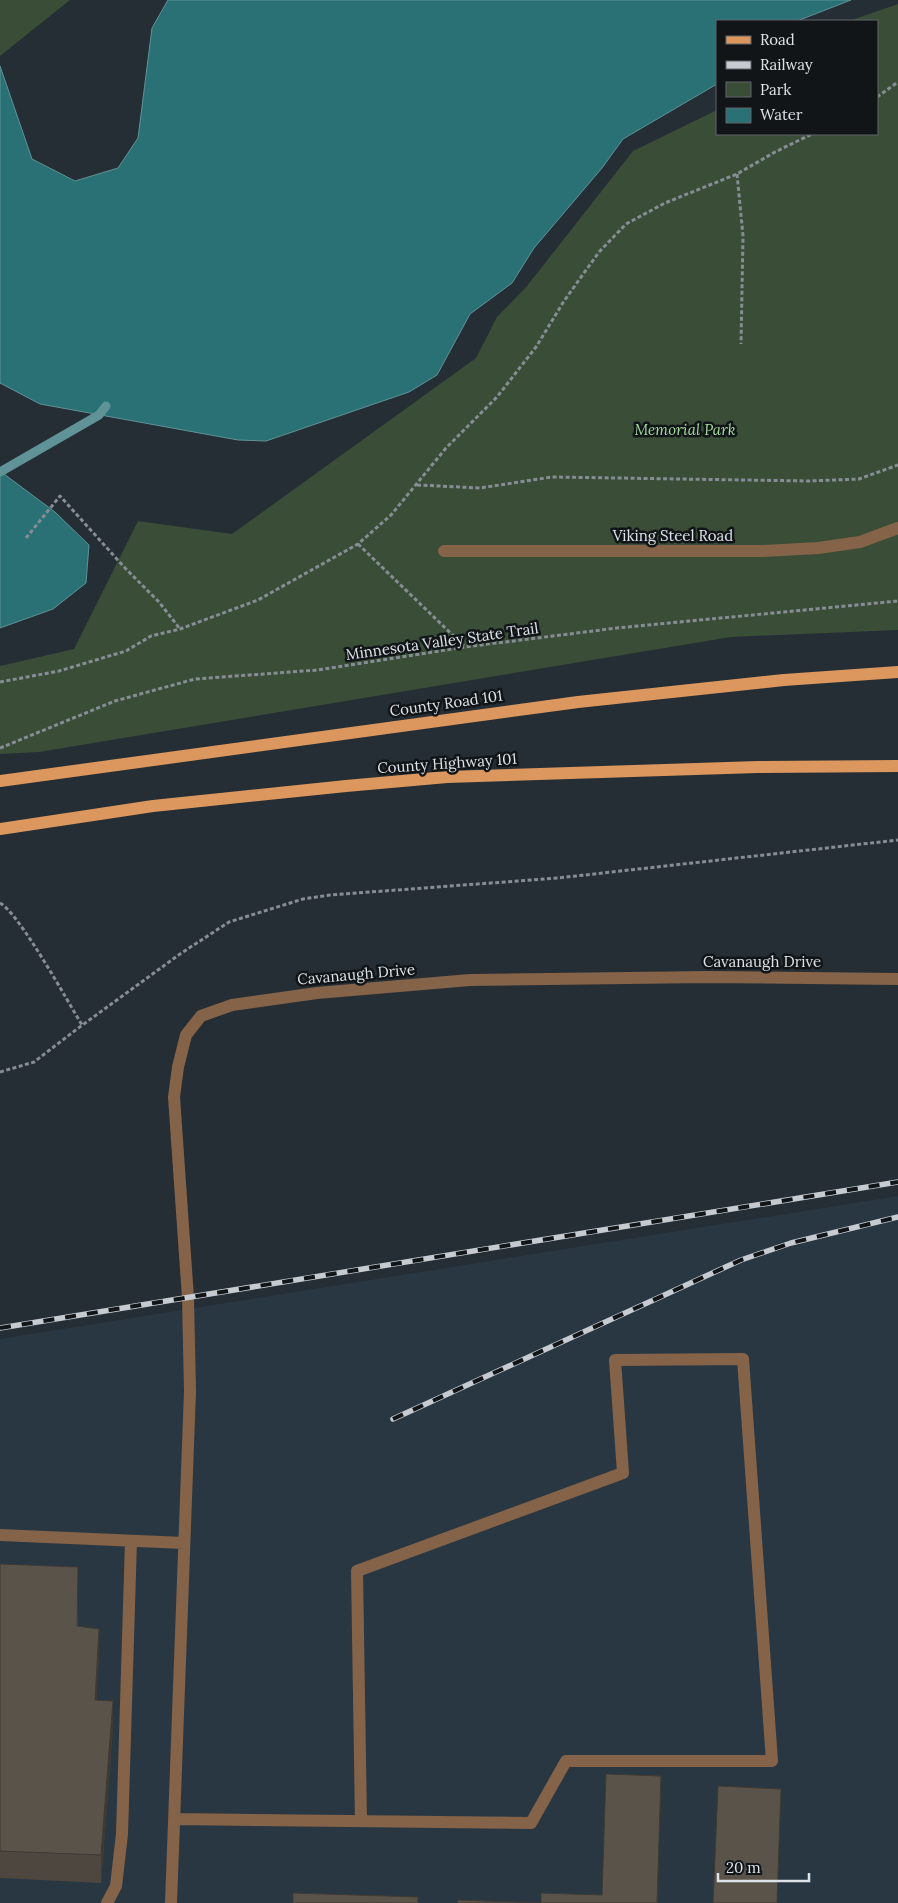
<svg xmlns="http://www.w3.org/2000/svg" width="898" height="1903" font-family="Lora,serif">
<rect width="100%" height="100%" fill="#252d35"/>
<path fill="#293743" d="M898,1196V1903H0V1339Z"/>
<path fill="#394d37" d="M0,0H70L0,56Z
M898,4V630L731,637L39,752L0,754V666L74,649L138,521L232,534L476,358L497,317L527,286L633,151L717,110V134H877V21H849Z"/>
<path fill="#2a7175" stroke="#609398" d="M168,0H851L797,21H717V84L623,139L602,168L534,248L512,283L470,314L437,375L409,392L266,441L238,440L40,404L0,383V66L32,159L75,181L118,168L138,138L152,28Z
M0,471L55,512L89,545L86,583L53,609L0,628Z"/>
<g fill="none" stroke-linecap="round" stroke-linejoin="round">
<path stroke="#609398" stroke-width="9" d="M0,472L99,415L106,406"/>
<path stroke="#878d94" stroke-width="3" stroke-dasharray="4 2.5" stroke-linecap="butt" d="M877,97L898,82
M737,174L743,236L741,344
M417,485L480,488L552,477L809,481L859,479L898,465
M26,538L60,496L125,568L159,602L180,629
M358,544L465,647
M0,682L59,671L126,651L151,636L180,629L258,600L358,544L391,515L446,448L497,397L536,347L564,301L599,252L626,224L665,203L737,174L775,152L812,134
M0,748L115,701L195,679L318,670L465,647L617,628L898,601
M0,903C19,913 68,1002 82,1025
M0,1072L34,1062L77,1029L180,954L229,922L303,899L330,895L558,878L898,840"/>
<path stroke="#846348" stroke-width="12" d="M444,551H764L818,548L860,542L898,528
M0,1535L184,1543
M174,1819L531,1823L566,1761H772L743,1359L615,1360L623,1473L357,1571L361,1821
M107,1903L116,1886L122,1834L131,1541
M171,1903L190,1391L188,1298L174,1097L178,1067L186,1035L201,1016L232,1005L317,993L470,980L707,977L898,979"/>
<path stroke="#db975d" stroke-width="12" d="M0,781L578,702L784,680L898,672
M0,829L153,806L346,786L447,777L758,767L898,766"/>
<defs>
<path id="rail" d="M0,1328L898,1182
M393,1419L741,1260L791,1243L898,1217"/>
</defs>
<use href="#rail" stroke="#c5cbd0" stroke-width="5.5"/>
<use href="#rail" stroke="#111518" stroke-width="4" stroke-dasharray="11" stroke-linecap="butt"/>
</g>
<path fill="#4d4740" d="M0,1564L78,1595V1626L99,1657L96,1700L113,1728L101,1883L0,1878Z"/>
<path fill="#3f3a34" d="M99,1629V1657L95,1728V1700Z
M113,1701V1728L101,1883V1855Z
M661,1776V1803L658,1903H657Z"/>
<path fill="#5a534a" stroke="#3f3a34" d="M0,1564L78,1567L77,1626L99,1629L95,1700L113,1701L101,1855L0,1851Z
M606,1774L661,1776L657,1903H541V1893L602,1895Z
M718,1786L781,1789L777,1903H713Z
M293,1893L418,1897V1903H293Z
M458,1900L540,1903H457Z"/>
<g text-anchor="middle" dominant-baseline="central" stroke-width="5" stroke-linejoin="round" paint-order="stroke">
<g font-size="15" font-style="italic" fill="#a4db9f" stroke="#111518">
<text x="685" y="429">Memorial Park</text>
</g>
<g font-size="15" fill="#dde3e8" stroke="#111518">
<text x="673" y="535">Viking Steel Road</text>
<text transform="translate(442 641) rotate(-8)">Minnesota Valley State Trail</text>
<text transform="translate(446 703) rotate(-8)">County Road 101</text>
<text transform="translate(447 763) rotate(-4)">County Highway 101</text>
<text x="762" y="961">Cavanaugh Drive</text>
<text transform="translate(356 974) rotate(-5)">Cavanaugh Drive</text>
</g>
</g>
<rect x="716" y="20" width="162" height="115" fill="#111518" stroke="#63676b"/>
<rect x="726" y="36" width="25" height="8" fill="#db975d" stroke="#63676b"/>
<text x="760" y="45" font-size="15" fill="#dde3e8">Road</text>
<rect x="726" y="61" width="25" height="8" fill="#c5cbd0" stroke="#63676b"/>
<text x="760" y="70" font-size="15" fill="#dde3e8">Railway</text>
<rect x="726" y="82" width="25" height="15" fill="#394d37" stroke="#63676b"/>
<text x="760" y="95" font-size="15" fill="#dde3e8">Park</text>
<rect x="726" y="108" width="25" height="15" fill="#2a7175" stroke="#63676b"/>
<text x="760" y="120" font-size="15" fill="#dde3e8">Water</text>
<path d="M718 1873v8h91v-8" fill="none" stroke="#dde3e8" stroke-width="2.5"/>
<text x="726" y="1873" font-size="15" fill="#dde3e8" stroke="#111518" stroke-width="4" paint-order="stroke">20 m</text>
</svg>
